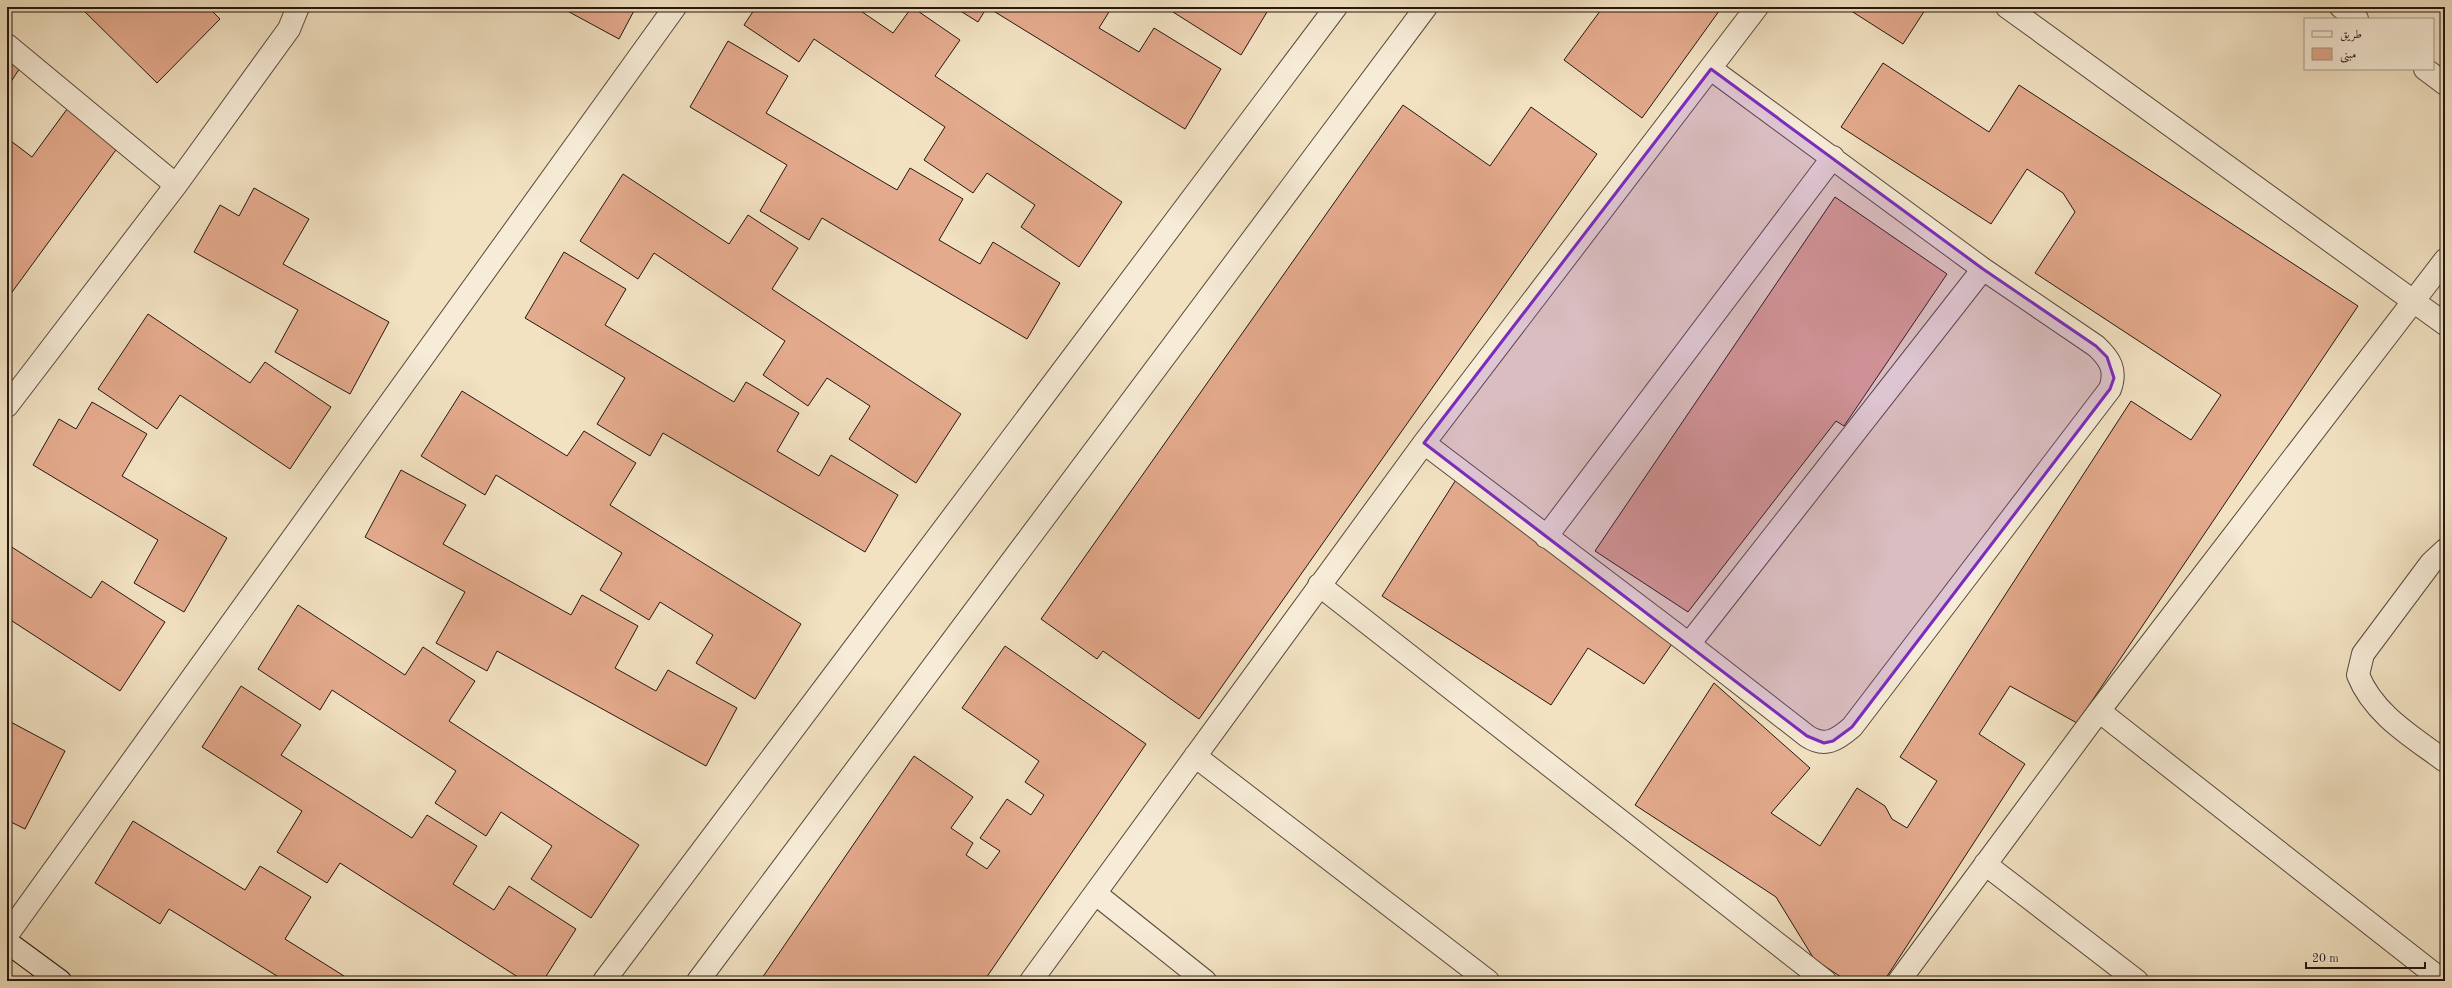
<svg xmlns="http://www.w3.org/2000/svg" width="2452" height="988" font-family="'Old Standard TT',Amiri,serif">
<rect width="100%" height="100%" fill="#f2e2c2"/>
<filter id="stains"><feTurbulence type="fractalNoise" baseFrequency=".005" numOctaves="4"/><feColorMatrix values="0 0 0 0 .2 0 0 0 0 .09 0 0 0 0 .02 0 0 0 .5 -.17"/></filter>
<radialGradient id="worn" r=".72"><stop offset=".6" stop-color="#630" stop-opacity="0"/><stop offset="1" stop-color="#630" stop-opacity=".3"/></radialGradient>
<path fill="#e4aa8d" stroke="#251711" d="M80,7H208L220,19L157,83Z
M560,7H636L619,39Z
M756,7H855L893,33L912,7L960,40L935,76L1122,202L1079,267L1021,227L1035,205L987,173L973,193L924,160L945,127L814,39L799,62L744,25Z
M954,7H1112L1099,28L1139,52L1154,28L1221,69L1185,129L987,7L978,22Z
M1176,7H1270L1241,55L1173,12Z
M1603,7H1722L1642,118L1564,60Z
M1845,7H1927L1903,44Z
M728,41L788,76L766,113L897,190L910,168L963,199L939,240L980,264L993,242L1060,283L1027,339L822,218L809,240L760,211L787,165L690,107Z
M7,48L25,60L7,88Z
M1883,63L1989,132L2019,85L2358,306L2077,723L2010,686L1979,734L2025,764L1884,981H1847L1814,959L1776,897L1635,805L1714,683L1810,768L1771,813L1820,846L1857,788L1885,806L1892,819L1907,828L1937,781L1900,757L2131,401L2191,440L2221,395L2035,273L2075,212L2063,193L2027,169L1991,224L1841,127Z
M70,105L121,143L7,299V138L32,157Z
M1403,105L1490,166L1531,107L1597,154L1199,719L1103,651L1097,659L1041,619Z
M623,174L729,244L748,215L798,248L772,289L961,414L916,483L849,439L870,406L827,378L808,406L763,375L785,341L654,253L638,279L580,241Z
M254,188L309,219L283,264L389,322L350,394L275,352L298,310L194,252L220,205L239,216Z
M1835,197L1947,274L1844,426L1836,421L1688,612L1595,551Z
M564,252L626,289L605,325L734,402L746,382L799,413L777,451L819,476L831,455L898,495L865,552L663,433L650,456L597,424L625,378L525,318Z
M148,314L250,383L265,362L331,407L290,469L180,395L157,429L98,389Z
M462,391L567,456L584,431L636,463L610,505L801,624L755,699L696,663L713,635L660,602L649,620L600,590L622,553L496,475L485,495L421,456Z
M92,402L147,434L122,476L227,538L184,612L134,583L158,540L33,465L59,419L76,429Z
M401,470L466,505L443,544L571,615L582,595L638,626L615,668L656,691L668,670L737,708L706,766L497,651L487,671L436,643L465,592L365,537Z
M1459,475L1674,641L1644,684L1588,648L1551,705L1382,596Z
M7,544L91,598L102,581L165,622L120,691L9,619L7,622Z
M298,605L405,675L423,647L475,681L449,721L639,845L591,918L531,879L552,846L501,812L486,836L435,803L456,771L332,690L320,710L258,669Z
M1005,646L1146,744L984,981H760L914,756L973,797L951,828L973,843L966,855L987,869L1000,851L980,838L1007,799L1031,815L1044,795L1025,782L1039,761L962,708Z
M241,686L301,725L281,755L412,838L427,815L477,846L453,884L494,910L509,886L576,929L543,981H524L340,863L327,883L277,852L302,811L202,747Z
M7,720L65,751L25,829L7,820Z
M133,821L245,890L260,866L311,897L285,939L352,981H285L169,909L160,924L95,883Z"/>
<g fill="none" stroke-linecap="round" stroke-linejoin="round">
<defs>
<path id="street" d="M2007,7L2445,324
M2341,7L2357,19
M7,45L176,185
M2425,69L2445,84
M7,406L176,185L289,29L298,7
M1424,443L1689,644L1807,736C1825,748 1837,740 1852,727L2110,389C2117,370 2110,359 2096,346L1983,269L1711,69
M1546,537L1833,157
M2445,550L2431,563L2363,654L2358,675C2374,715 2413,737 2445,761
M1319,585L1825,981
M1689,644L1983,269
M2099,711L2443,981
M1195,756L1488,981
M1985,864L2137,981
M1096,894L1205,981
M7,935L675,7
M604,981L1336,7
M698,981L1426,7
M1031,981L1424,443L1757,7
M1899,981L2099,711L2445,260"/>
<path id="secondary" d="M7,942L60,981"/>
</defs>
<use href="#street" stroke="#584a3d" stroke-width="24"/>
<use href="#secondary" stroke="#251711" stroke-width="24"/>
<use href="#street" stroke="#f7ecd7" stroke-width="22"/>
<use href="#secondary" stroke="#f7ecd7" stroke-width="22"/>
</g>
<path fill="#7b2cbf" fill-opacity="0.2" stroke="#7b2cbf" stroke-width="3" stroke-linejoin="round" d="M1711,69L1983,269L2096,346L2107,357L2114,378L2110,389L1852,727L1833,741L1824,743L1807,736L1424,443Z"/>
<rect width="2452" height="988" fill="none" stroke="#f2e2c2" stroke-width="24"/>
<rect x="8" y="8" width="2436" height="972" fill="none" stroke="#251711" stroke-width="2"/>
<rect x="12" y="12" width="2428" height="964" fill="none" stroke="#251711"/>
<rect x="2304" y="18" width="130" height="52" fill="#f7ecd7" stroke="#a39788"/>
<rect x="2312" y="31" width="20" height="6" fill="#f7ecd7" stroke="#a39788"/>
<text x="2340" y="38" font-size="12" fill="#251711">طريق</text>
<rect x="2312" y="48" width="20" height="12" fill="#e4aa8d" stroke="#a39788"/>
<text x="2340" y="58" font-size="12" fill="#251711">مبنى</text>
<path d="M2306 962v6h119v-6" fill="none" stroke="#251711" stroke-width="2"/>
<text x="2312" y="962" font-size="12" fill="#251711" stroke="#f7ecd7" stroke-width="3" paint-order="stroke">20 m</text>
<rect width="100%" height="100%" filter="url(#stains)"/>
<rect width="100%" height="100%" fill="url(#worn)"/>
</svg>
